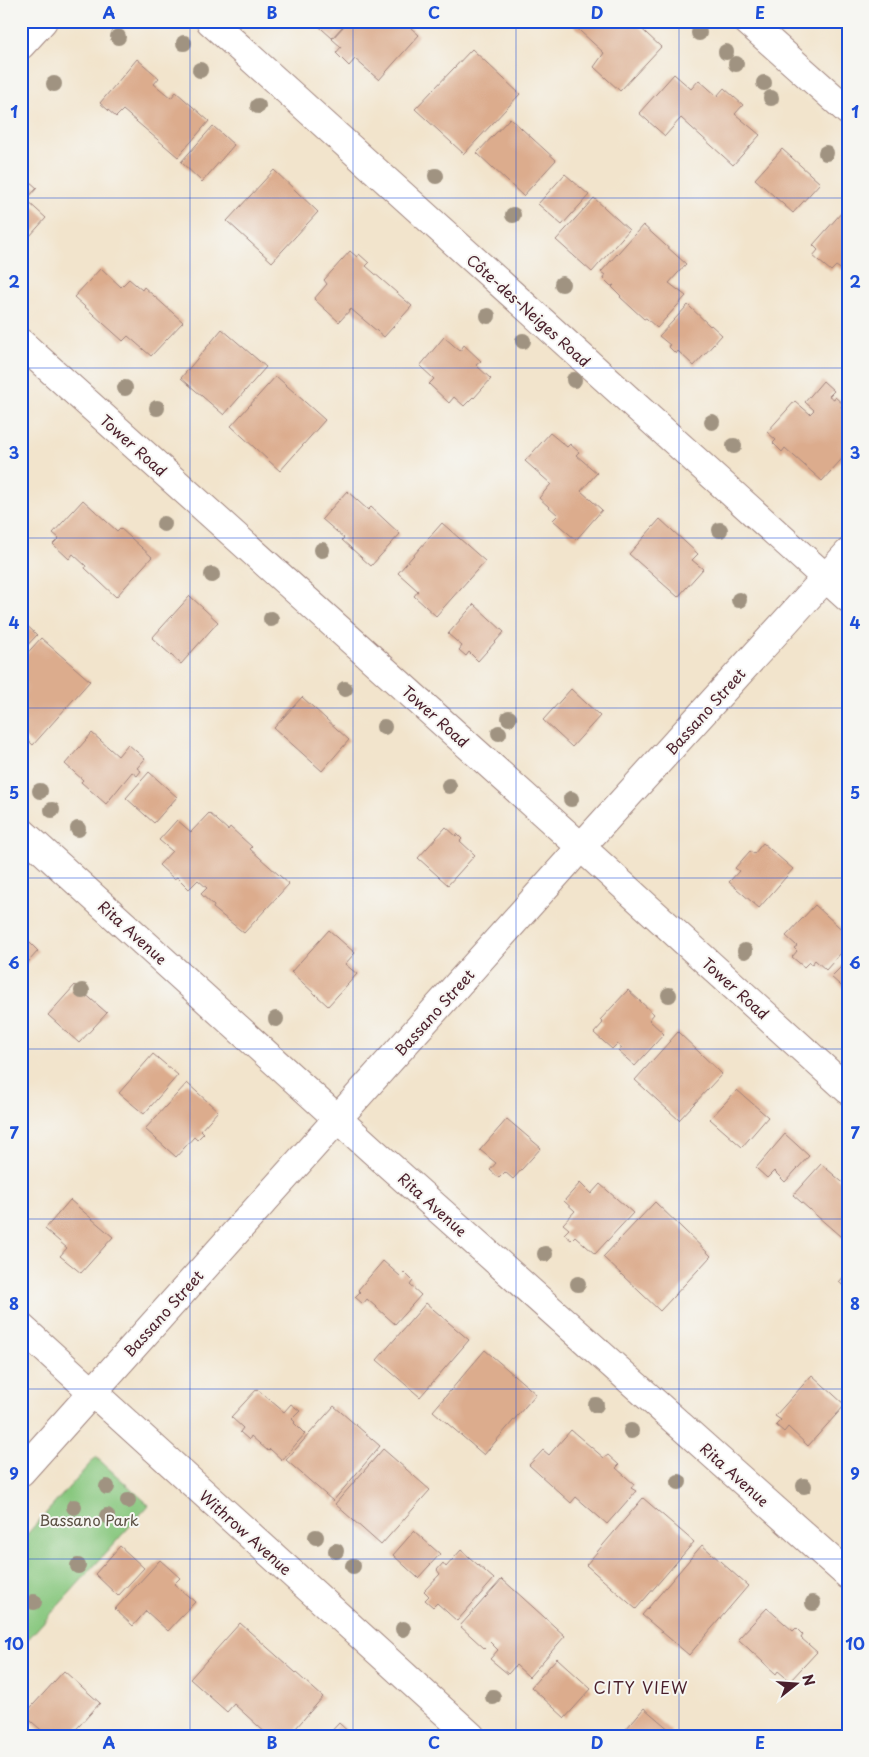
<svg xmlns="http://www.w3.org/2000/svg" width="869" height="1757" font-family="'Playpen Sans',sans-serif">
<rect width="100%" height="100%" fill="#f6f6f2"/>
<filter id="ink" filterUnits="userSpaceOnUse"><feTurbulence type="fractalNoise" baseFrequency=".02" numOctaves="2"/><feDisplacementMap in="SourceGraphic" scale="10" xChannelSelector="R" yChannelSelector="G"/><feConvolveMatrix kernelMatrix="1 2 1 2 8 2 1 2 1" color-interpolation-filters="sRGB"/></filter>
<filter id="wash" filterUnits="userSpaceOnUse"><feTurbulence type="fractalNoise" baseFrequency=".0096" numOctaves="4" result="noise"/><feDisplacementMap in="SourceGraphic" scale="20" xChannelSelector="R" yChannelSelector="G"/><feGaussianBlur stdDeviation="1.12" result="paint"/><feColorMatrix in="noise" values="0 0 0 0 0 0 0 0 0 0 0 0 0 0 0 0 0 1.4 0 .05"/><feComposite in="paint" operator="in"/></filter>
<g filter="url(#wash)">
<rect width="100%" height="100%" fill="#f2e4cc"/>
<path fill="#87c77e" stroke="#687354" d="M96,1457L149,1505L21,1647V1541Z"/>
<g id="blocks">
<path fill="#dcac8d" d="M313,21H403L419,35L379,80L355,59L349,66L336,53L341,47L332,39L344,26H343L332,38Z
M569,21H633L661,47L620,91L594,67L604,53Z
M472,49L520,94L464,154L415,109Z
M137,59L159,78L154,84L171,98L176,92L209,121L178,157L123,110L116,117L100,103Z
M674,74L691,89L699,80L717,96L724,88L743,105L735,114L760,135L733,165L681,118L665,136L639,113Z
M510,118L556,160L523,196L477,153Z
M213,126L234,145L202,182L181,162Z
M782,149L820,183L793,213L755,179Z
M274,170L318,212L272,262L227,221Z
M21,174L37,188L26,200L46,218L21,246Z
M565,174L589,195L562,225L538,204Z
M594,198L629,230L592,272L556,240Z
M843,211L848,216V263L842,270L836,266L831,271L813,256L818,250L813,245Z
M643,225L686,264L669,283L686,296L657,328L646,318L644,319L620,297L621,296L612,287L614,285L611,286L604,279L605,275L601,272Z
M350,251L357,257L359,254L369,263L366,266L412,306L384,337L351,309L339,322L314,299L327,284L324,280Z
M101,268L121,287L129,279L142,290L144,287L183,322L151,356L128,336L123,341L74,297Z
M688,305L710,326L711,325L722,335L694,366L678,351L676,354L668,346L670,345L659,336Z
M222,329L266,367L224,415L181,378Z
M444,337L460,351L464,345L481,361L476,365L491,379L474,398L473,397L464,406L454,397L449,403L429,384L434,379L420,366Z
M276,376L325,420L280,471L231,426Z
M823,381L834,391L829,396L834,399L835,397L843,404L841,407L848,413V452L822,481L785,448L782,452L773,443L776,440L767,432L795,401L810,414L814,410L805,402Z
M550,433L567,447L570,444L579,452L576,455L597,473L581,491L602,510L576,540L553,520L558,515L539,498L551,484L525,461Z
M347,491L368,510L371,507L400,534L371,566L342,540L344,538L322,519Z
M83,500L117,531L120,528L152,557L116,597L85,568L86,566L73,554L69,559L53,544L59,538L53,533Z
M660,519L698,554L692,560L703,569L678,597L629,554Z
M442,523L485,561L436,616L414,596L418,591L398,573Z
M190,596L218,622L181,664L152,638Z
M474,604L504,632L478,661L469,652L466,656L459,650L462,646L448,634Z
M21,620L37,635L21,652Z
M41,638L90,681L33,745L21,734V660Z
M571,689L600,716L572,747L543,720Z
M302,697L349,740L322,771L274,728Z
M92,733L118,756L128,744L145,759L137,768L141,771L137,776L132,772L106,804L81,782L83,780L65,764Z
M149,772L177,797L154,823L126,798Z
M209,813L228,830L230,827L252,847L250,849L289,884L244,933L213,908L214,906L201,894L207,888L198,880L189,889L177,877L174,879L159,865L172,851L159,840L177,820L191,832Z
M446,827L456,836L457,834L462,839L460,841L475,855L448,885L418,858Z
M763,843L793,869L759,908L729,882L739,871L735,868L750,851L754,854Z
M815,905L848,935V945L826,970L815,960L812,964L809,962L804,967L792,957L797,951L794,948L797,946L786,936Z
M329,930L355,953L345,964L357,974L328,1006L291,972Z
M21,934L38,951L21,970Z
M848,960V992L831,977Z
M75,985L107,1013L79,1043L48,1015Z
M628,990L654,1014L649,1020L664,1034L635,1066L618,1051L622,1048L617,1044L612,1049L594,1033L603,1023L600,1020Z
M678,1032L722,1074L679,1120L635,1080Z
M153,1054L178,1075L144,1114L119,1093Z
M187,1083L218,1111L201,1130L204,1133L197,1140L194,1137L176,1157L145,1129Z
M737,1090L768,1117L742,1147L710,1119Z
M507,1119L541,1148L513,1179L505,1172L499,1178L490,1170L496,1163L480,1150Z
M785,1134L809,1156L785,1182L774,1171L767,1178L756,1168Z
M821,1164L848,1187V1243L793,1195Z
M580,1183L591,1194L600,1184L633,1213L595,1254L575,1236L571,1240L564,1234L569,1229L563,1224L575,1211L564,1201Z
M70,1200L113,1237L81,1273L60,1256L67,1248L45,1229Z
M655,1202L711,1256L660,1311L603,1257Z
M383,1261L400,1276L404,1272L413,1281L410,1285L421,1295L395,1324L367,1299L363,1304L355,1297L360,1292L358,1290Z
M848,1272V1290L839,1282Z
M426,1303L469,1340L420,1397L377,1360Z
M485,1350L536,1394L484,1455L433,1411Z
M812,1375L845,1405L808,1446L788,1427L784,1432L776,1425L781,1420L775,1416Z
M257,1389L284,1412L291,1404L300,1411L292,1419L295,1422L294,1423L305,1434L282,1460L270,1449L268,1451L251,1436L249,1440L240,1432L243,1428L231,1417Z
M334,1406L380,1446L333,1501L286,1460Z
M571,1430L604,1458L608,1455L619,1465L616,1468L634,1484L631,1488L636,1491L607,1524L576,1497L571,1503L529,1465L543,1450L549,1455Z
M383,1449L430,1490L381,1545L335,1504Z
M643,1498L694,1542L636,1609L586,1565Z
M414,1531L440,1554L418,1578L393,1555Z
M702,1545L748,1586L689,1655L642,1615Z
M120,1546L144,1568L118,1596L95,1574Z
M461,1550L494,1579L457,1621L437,1603L433,1607L425,1600L429,1596L424,1591L440,1574L437,1570L443,1563L446,1567Z
M160,1560L180,1578L174,1584L195,1602L168,1631L146,1611L133,1626L115,1609Z
M502,1579L565,1636L529,1677L516,1665L508,1674L490,1659L498,1650L490,1642L484,1648L460,1626Z
M767,1608L793,1631L796,1628L803,1635L801,1638L817,1652L790,1681L778,1671L776,1674L738,1639Z
M240,1623L323,1697L289,1736H269L234,1704L227,1712L190,1679Z
M557,1658L591,1689L565,1718L531,1687Z
M64,1671L100,1703L70,1736H48L24,1715Z
M644,1708L671,1731L667,1736H620Z
M339,1723L353,1736H327Z"/>
</g>
</g>
<g filter="url(#ink)">
<use href="#blocks" fill-opacity="0" stroke="#9e827c" stroke-width="1"/>
<g fill="none" stroke-linecap="round" stroke-linejoin="round">
<defs>
<path id="minor" d="M210,21L848,598
M747,21L848,111
M21,45L43,21
M21,343L581,847L848,1090
M21,831L372,1150L848,1575
M21,1327L471,1736
M21,1472L581,847L848,553"/>
</defs>
<use href="#minor" stroke="#9e827c" stroke-width="30"/>
<use href="#minor" stroke="#fff" stroke-width="28"/>
</g>
<g fill="#a09381">
<circle cx="699" cy="33" r="8"/>
<circle cx="118" cy="37" r="8"/>
<circle cx="184" cy="43" r="8"/>
<circle cx="726" cy="52" r="8"/>
<circle cx="736" cy="64" r="8"/>
<circle cx="200" cy="70" r="8"/>
<circle cx="764" cy="83" r="8"/>
<circle cx="54" cy="84" r="8"/>
<circle cx="771" cy="98" r="8"/>
<circle cx="258" cy="106" r="8"/>
<circle cx="826" cy="153" r="8"/>
<circle cx="436" cy="176" r="8"/>
<circle cx="513" cy="215" r="8"/>
<circle cx="562" cy="284" r="8"/>
<circle cx="488" cy="316" r="8"/>
<circle cx="523" cy="341" r="8"/>
<circle cx="574" cy="380" r="8"/>
<circle cx="125" cy="388" r="8"/>
<circle cx="157" cy="408" r="8"/>
<circle cx="712" cy="422" r="8"/>
<circle cx="734" cy="446" r="8"/>
<circle cx="164" cy="524" r="8"/>
<circle cx="720" cy="530" r="8"/>
<circle cx="322" cy="550" r="8"/>
<circle cx="212" cy="575" r="8"/>
<circle cx="739" cy="600" r="8"/>
<circle cx="271" cy="619" r="8"/>
<circle cx="345" cy="689" r="8"/>
<circle cx="509" cy="718" r="8"/>
<circle cx="384" cy="727" r="8"/>
<circle cx="499" cy="733" r="8"/>
<circle cx="449" cy="786" r="8"/>
<circle cx="40" cy="791" r="8"/>
<circle cx="571" cy="799" r="8"/>
<circle cx="52" cy="810" r="8"/>
<circle cx="78" cy="829" r="8"/>
<circle cx="745" cy="951" r="8"/>
<circle cx="82" cy="991" r="8"/>
<circle cx="669" cy="995" r="8"/>
<circle cx="276" cy="1019" r="8"/>
<circle cx="545" cy="1254" r="8"/>
<circle cx="578" cy="1284" r="8"/>
<circle cx="596" cy="1405" r="8"/>
<circle cx="631" cy="1431" r="8"/>
<circle cx="679" cy="1482" r="8"/>
<circle cx="804" cy="1486" r="8"/>
<circle cx="107" cy="1487" r="8"/>
<circle cx="128" cy="1501" r="8"/>
<circle cx="74" cy="1507" r="8"/>
<circle cx="107" cy="1516" r="8"/>
<circle cx="316" cy="1537" r="8"/>
<circle cx="336" cy="1551" r="8"/>
<circle cx="78" cy="1566" r="8"/>
<circle cx="353" cy="1566" r="8"/>
<circle cx="34" cy="1602" r="8"/>
<circle cx="813" cy="1603" r="8"/>
<circle cx="403" cy="1629" r="8"/>
<circle cx="493" cy="1697" r="8"/>
</g>
</g>
<path fill="none" stroke="#1d4ed8" stroke-width="1" stroke-opacity="0.55" d="M190,21V1736M353,21V1736M516,21V1736M679,21V1736M21,198H848M21,368H848M21,538H848M21,708H848M21,878H848M21,1049H848M21,1219H848M21,1389H848M21,1559H848"/>
<g text-anchor="middle" dominant-baseline="central" stroke-width="4" stroke-linejoin="round" paint-order="stroke">
<g font-size="15" fill="#4a1f2b" stroke="#f6f6f2">
<text transform="translate(529 310) rotate(42)">Côte-des-Neiges Road</text>
<text transform="translate(134 445) rotate(42)">Tower Road</text>
<text transform="translate(705 711) rotate(-48)">Bassano Street</text>
<text transform="translate(436 716) rotate(42)">Tower Road</text>
<text transform="translate(133 932) rotate(42)">Rita Avenue</text>
<text transform="translate(736 988) rotate(42)">Tower Road</text>
<text transform="translate(434 1012) rotate(-48)">Bassano Street</text>
<text transform="translate(433 1204) rotate(42)">Rita Avenue</text>
<text transform="translate(163 1313) rotate(-48)">Bassano Street</text>
<text transform="translate(735 1474) rotate(42)">Rita Avenue</text>
<text transform="translate(246 1532) rotate(42)">Withrow Avenue</text>
</g>
<g font-size="15" fill="#5c5144" stroke="#f6f6f2">
<text x="89" y="1519">Bassano Park</text>
</g>
<g font-size="16" letter-spacing="1" fill="#4a1f2b" stroke="#f6f6f2">
<text x="641" y="1687">CITY VIEW</text>
</g>
</g>
<rect width="869" height="1757" fill="none" stroke="#f6f6f2" stroke-width="55"/>
<g transform="translate(796 1684) rotate(73)" stroke="#f6f6f2" stroke-width="4" paint-order="stroke">
<path d="M0-4L9 19L0 12L-9 19Z" fill="#4a1f2b"/>
<text y="-8" font-size="14" font-weight="bold" text-anchor="middle" fill="#4a1f2b">N</text>
</g>
<rect x="28" y="28" width="814" height="1702" fill="none" stroke="#1d4ed8" stroke-width="2"/>
<g font-size="16" text-anchor="middle" font-weight="bold" fill="#1d4ed8">
<text x="109" y="19">A</text>
<text x="272" y="19">B</text>
<text x="434" y="19">C</text>
<text x="597" y="19">D</text>
<text x="760" y="19">E</text>
<text x="14" y="118">1</text>
<text x="855" y="118">1</text>
<text x="14" y="288">2</text>
<text x="855" y="288">2</text>
<text x="14" y="459">3</text>
<text x="855" y="459">3</text>
<text x="14" y="629">4</text>
<text x="855" y="629">4</text>
<text x="14" y="799">5</text>
<text x="855" y="799">5</text>
<text x="14" y="969">6</text>
<text x="855" y="969">6</text>
<text x="14" y="1139">7</text>
<text x="855" y="1139">7</text>
<text x="14" y="1310">8</text>
<text x="855" y="1310">8</text>
<text x="14" y="1480">9</text>
<text x="855" y="1480">9</text>
<text x="14" y="1650">10</text>
<text x="855" y="1650">10</text>
<text x="109" y="1749">A</text>
<text x="272" y="1749">B</text>
<text x="434" y="1749">C</text>
<text x="597" y="1749">D</text>
<text x="760" y="1749">E</text>
</g>
</svg>
